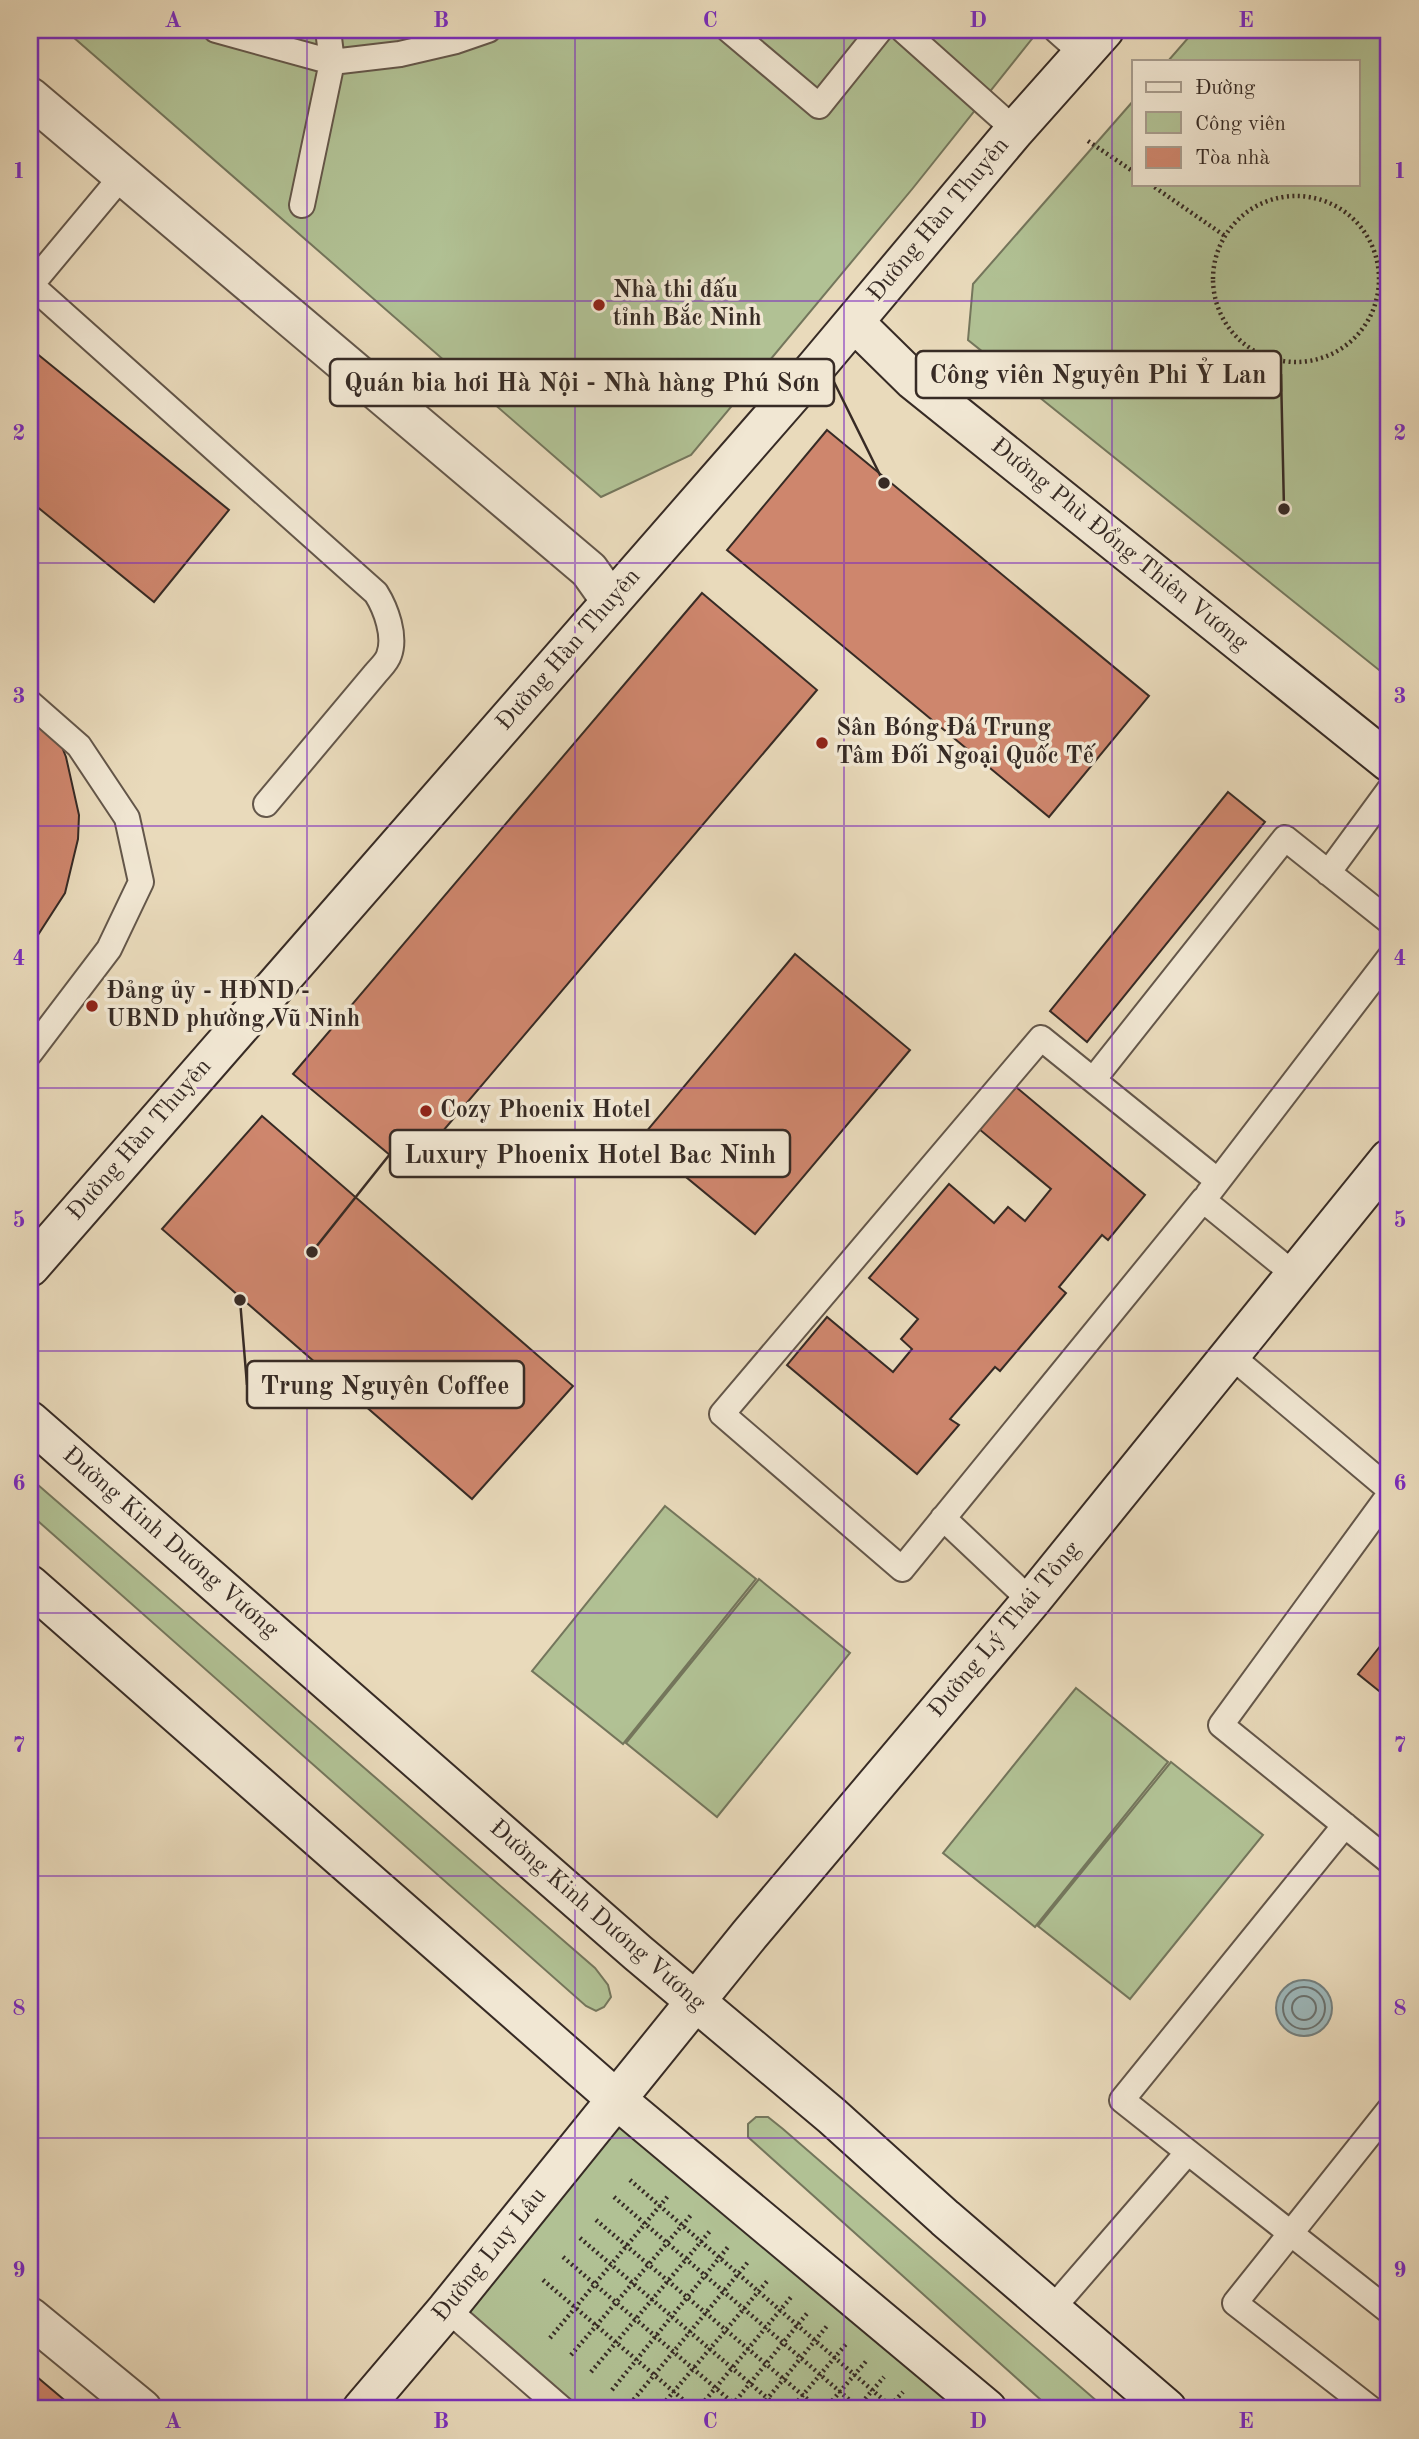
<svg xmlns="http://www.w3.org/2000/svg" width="1419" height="2439" font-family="'Old Standard TT',serif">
<rect width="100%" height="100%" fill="#e9dabb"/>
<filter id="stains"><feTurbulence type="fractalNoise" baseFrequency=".00286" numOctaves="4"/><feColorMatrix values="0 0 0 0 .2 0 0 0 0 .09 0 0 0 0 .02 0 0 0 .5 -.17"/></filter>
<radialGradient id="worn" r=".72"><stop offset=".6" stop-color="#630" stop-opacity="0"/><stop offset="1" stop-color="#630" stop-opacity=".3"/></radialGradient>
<path fill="#b1c194" stroke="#74765c" stroke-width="2" d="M65,30H1039L913,188L691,455L601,497Z
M1195,30H1389V678L968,340L973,284L1134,100V184H1358V61H1168Z
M30,1478L595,1968L608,1985L611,1997L604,2007L596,2011L586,2006L30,1514Z
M665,1506L756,1579L623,1744L532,1671Z
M759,1579L850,1653L717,1817L626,1743Z
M1076,1688L1168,1762L1035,1927L943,1853Z
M1171,1762L1263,1835L1130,1999L1038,1926Z
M616,2099L987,2409H562L447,2309Z
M756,2117H768L783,2129L1106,2409H1051L748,2137V2124Z"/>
<path fill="#9db8bb" stroke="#74807f" stroke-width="2" d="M1276 2008a28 28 0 1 1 56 0a28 28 0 1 1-56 0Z"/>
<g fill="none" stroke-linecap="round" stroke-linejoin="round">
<path stroke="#6a7270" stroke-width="2" d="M1283 2008a21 21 0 1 1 42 0a21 21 0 1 1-42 0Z
M1292 2008a12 12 0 1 1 24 0a12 12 0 1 1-24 0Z"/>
</g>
<path fill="#ce866d" stroke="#372b25" stroke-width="2" d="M30,348L229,510L154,602L30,501Z
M827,430L1149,696L1049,817L727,550Z
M702,593L817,690L409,1171L293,1074Z
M30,701L56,732L66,757L79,815L78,839L65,893L36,938L30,943Z
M1228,792L1265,822L1087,1042L1050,1011Z
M795,954L910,1050L755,1234L640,1139Z
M1016,1087L1145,1195L1108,1240L1102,1235L1059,1287L1066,1293L1000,1371L995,1367L950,1419L959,1425L917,1474L787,1365L827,1317L893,1372L912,1349L901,1339L918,1319L869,1278L949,1184L994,1223L1008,1207L1025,1221L1051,1189L979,1129Z
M262,1116L573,1386L472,1499L162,1229Z
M1389,1635V1699L1358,1674Z
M30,2371L75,2409H30Z"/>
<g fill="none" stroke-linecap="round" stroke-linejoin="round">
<defs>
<path id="lane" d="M216,30L332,62L400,54L456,41L488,30
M729,30L819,106L880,30
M903,30L1015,130
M1056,30L1083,54
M122,176L31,285L376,593C386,609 396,636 389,655C387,662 379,669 375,674L266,804
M302,205L332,62L328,30
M30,703L79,746L127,818L141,882L109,949L30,1053
M1328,873L1389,790
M1093,1080L1041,1038L722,1414L902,1569L1203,1200L1295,1275
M1218,1181L1093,1080L1285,838L1389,921
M1208,1194L1389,958
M1230,1355L1389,1489
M1389,1495L1221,1725L1389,1861
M943,1518L1031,1601
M1345,1825L1122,2100L1389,2311
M447,2309L562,2409
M1052,2309L1188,2152
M1371,2409L1235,2303L1389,2110"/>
<path id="street" d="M30,97L589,570L611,601
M30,2317L142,2409"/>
<path id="secondary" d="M854,322L913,380L1389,762
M30,1267L816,367L1015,130L1104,30
M30,1421L638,1953L832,2116L945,2218L1167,2409
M30,1585L616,2099L987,2409
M362,2409L447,2309L750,1934L1031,1601L1389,1159"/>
</defs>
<use href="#lane" stroke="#64574a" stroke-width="28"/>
<use href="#street" stroke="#64574a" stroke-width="42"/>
<use href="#secondary" stroke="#372b25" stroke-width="42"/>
<path stroke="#372b25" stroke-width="4.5" stroke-dasharray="2 3.5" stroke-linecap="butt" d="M1088,141L1134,172
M1150,184L1225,236
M1213 279a83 83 0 1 1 166 0a83 83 0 1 1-166 0Z
M630,2180L894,2409
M614,2197L860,2409
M596,2220L819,2409
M580,2238L780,2409
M563,2257L740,2409
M543,2280L694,2409
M550,2338L668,2196
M571,2355L691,2215
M591,2372L710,2231
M612,2390L728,2247
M630,2404L748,2262
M858,2407L884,2377
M659,2409L769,2279
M698,2409L792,2296
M729,2409L809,2311
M759,2409L827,2326
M791,2409L847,2343
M825,2409L868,2359
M887,2409L903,2392"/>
<use href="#lane" stroke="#f1e7d3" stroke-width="24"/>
<use href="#street" stroke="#f1e7d3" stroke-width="38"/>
<use href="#secondary" stroke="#f1e7d3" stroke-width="38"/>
</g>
<path fill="none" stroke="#7b2cbf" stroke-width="2" stroke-opacity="0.55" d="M307,30V2409M575,30V2409M844,30V2409M1112,30V2409M30,301H1389M30,563H1389M30,826H1389M30,1088H1389M30,1351H1389M30,1613H1389M30,1876H1389M30,2138H1389"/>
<g fill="#8f2418" stroke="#f1e7d3" stroke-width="2.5">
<circle cx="599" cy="305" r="7"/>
<circle cx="822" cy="743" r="7"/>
<circle cx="92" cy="1006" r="7"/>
<circle cx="426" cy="1111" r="7"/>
</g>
<g text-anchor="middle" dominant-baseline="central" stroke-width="7" stroke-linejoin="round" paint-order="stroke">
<g font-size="24" fill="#372b25" stroke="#f1e7d3">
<text transform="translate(939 220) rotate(-50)">Đường Hàn Thuyên</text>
<text transform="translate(1119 545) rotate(39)">Đường Phù Đổng Thiên Vương</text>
<text transform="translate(569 650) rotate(-49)">Đường Hàn Thuyên</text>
<text transform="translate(140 1140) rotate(-49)">Đường Hàn Thuyên</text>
<text transform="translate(170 1543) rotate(41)">Đường Kinh Dương Vương</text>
<text transform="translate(1005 1630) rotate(-50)">Đường Lý Thái Tông</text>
<text transform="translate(597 1916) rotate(41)">Đường Kinh Dương Vương</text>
<text transform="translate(490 2255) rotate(-51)">Đường Luy Lâu</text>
</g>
<g font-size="24" font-weight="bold" fill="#372b25" stroke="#f1e7d3" text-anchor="start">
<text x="613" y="291">Nhà thi đấu<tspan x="613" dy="28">tỉnh Bắc Ninh</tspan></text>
<text x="836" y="729">Sân Bóng Đá Trung<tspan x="836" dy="28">Tâm Đối Ngoại Quốc Tế</tspan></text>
<text x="106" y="992">Đảng ủy - HĐND -<tspan x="106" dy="28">UBND phường Vũ Ninh</tspan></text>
<text x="440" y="1111">Cozy Phoenix Hotel</text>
</g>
</g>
<path fill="none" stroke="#372b25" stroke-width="2.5" d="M1284 509L1281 374M884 483L834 382M312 1252L390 1154M240 1300L247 1385"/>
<g fill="#372b25" stroke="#f1e7d3" stroke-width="2.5">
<circle cx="1284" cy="509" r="7"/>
<circle cx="884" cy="483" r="7"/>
<circle cx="312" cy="1252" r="7"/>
<circle cx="240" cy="1300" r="7"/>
</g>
<g fill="#f1e7d3" stroke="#372b25" stroke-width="2.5">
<rect x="916" y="351" width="365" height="47" rx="7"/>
<rect x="330" y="359" width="504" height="47" rx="7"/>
<rect x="390" y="1130" width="400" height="47" rx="7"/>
<rect x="247" y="1361" width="277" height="47" rx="7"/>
</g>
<g font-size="26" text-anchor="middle" font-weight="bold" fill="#372b25">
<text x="1098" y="383">Công viên Nguyên Phi Ỷ Lan</text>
<text x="582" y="391">Quán bia hơi Hà Nội - Nhà hàng Phú Sơn</text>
<text x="590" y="1163">Luxury Phoenix Hotel Bac Ninh</text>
<text x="385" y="1394">Trung Nguyên Coffee</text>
</g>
<rect width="1419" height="2439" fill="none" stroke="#e9dabb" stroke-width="77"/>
<rect x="1132" y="60" width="228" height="126" fill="#f1e7d3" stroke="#a79c8d" stroke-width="2"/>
<rect x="1146" y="82" width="35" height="10" fill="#f1e7d3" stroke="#a79c8d" stroke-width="2"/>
<text x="1195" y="94" font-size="21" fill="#372b25">Đường</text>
<rect x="1146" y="112" width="35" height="21" fill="#b1c194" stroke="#a79c8d" stroke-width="2"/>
<text x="1195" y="130" font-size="21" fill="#372b25">Công viên</text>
<rect x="1146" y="147" width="35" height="21" fill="#ce866d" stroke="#a79c8d" stroke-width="2"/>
<text x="1195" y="164" font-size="21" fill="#372b25">Tòa nhà</text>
<rect x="38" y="38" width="1342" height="2362" fill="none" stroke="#7b2cbf" stroke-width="2.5"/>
<g font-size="23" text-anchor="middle" font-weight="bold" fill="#7b2cbf">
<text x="173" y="27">A</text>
<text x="441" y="27">B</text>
<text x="710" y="27">C</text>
<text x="978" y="27">D</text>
<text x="1246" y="27">E</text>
<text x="19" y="178">1</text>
<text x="1400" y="178">1</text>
<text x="19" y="440">2</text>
<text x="1400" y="440">2</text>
<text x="19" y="703">3</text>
<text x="1400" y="703">3</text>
<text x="19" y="965">4</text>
<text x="1400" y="965">4</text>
<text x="19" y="1227">5</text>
<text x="1400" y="1227">5</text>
<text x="19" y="1490">6</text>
<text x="1400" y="1490">6</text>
<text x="19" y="1752">7</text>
<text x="1400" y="1752">7</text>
<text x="19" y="2015">8</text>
<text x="1400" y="2015">8</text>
<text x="19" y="2277">9</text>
<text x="1400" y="2277">9</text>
<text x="173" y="2428">A</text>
<text x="441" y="2428">B</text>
<text x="710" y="2428">C</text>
<text x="978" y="2428">D</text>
<text x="1246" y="2428">E</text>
</g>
<rect width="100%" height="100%" filter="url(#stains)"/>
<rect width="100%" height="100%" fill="url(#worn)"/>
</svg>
